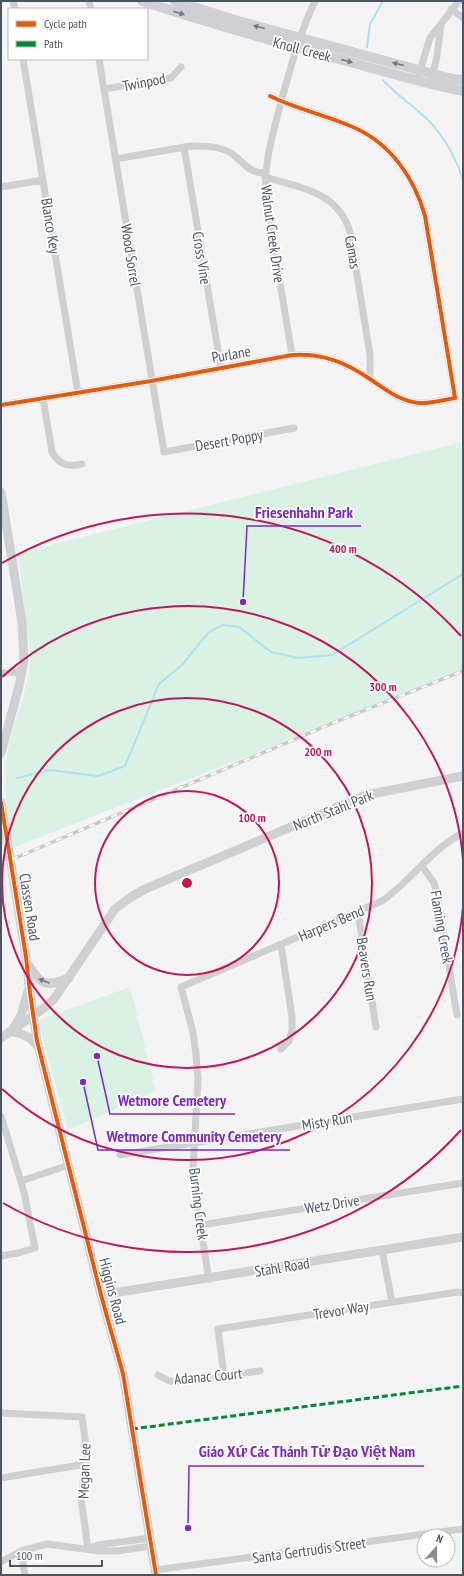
<svg xmlns="http://www.w3.org/2000/svg" width="464" height="1576" font-family="'PT Sans Narrow',sans-serif">
<rect width="100%" height="100%" fill="#f4f4f4"/>
<path fill="#d9f2e3" d="M463,442V672L12,848C7,811 1,778 10,741C17,711 31,684 30,652L18,553Z
M130,987L156,1091L68,1130L38,1020Z"/>
<g fill="none" stroke-linecap="round" stroke-linejoin="round">
<path stroke="#aee2f0" stroke-width="2" d="M367,47L370,24L383,1
M383,80C399,98 423,112 437,130C449,145 457,162 463,179
M17,778L50,770L98,776L125,766L159,684L182,665L208,633L222,625L239,627L271,652L298,658L332,655L463,574"/>
<path stroke="#ced0d2" stroke-width="7" d="M13,1L15,9
M89,1L91,9
M451,9L463,18
M23,59L78,393
M99,59L164,452L294,428
M419,74L430,38L459,1
M432,78L437,56L441,25
M104,89L171,78L181,67
M184,147L221,368
M115,159L191,146C205,146 219,146 231,153C244,162 248,173 265,173
M265,177C300,188 338,191 350,232L370,355V379
M1,187L43,180
M292,355L266,198C263,164 273,134 281,102C291,66 299,35 315,1
M43,398L52,452C59,465 68,467 82,464
M1,405L151,381L292,355C322,353 345,362 370,379C385,389 399,401 419,403C431,404 443,400 455,398L425,216C414,177 390,143 353,127C326,115 296,109 270,96
M1,673L22,672
M422,866L434,883L437,894L457,1015
M358,912L376,1027
M281,1049L289,1041L292,1030V1017L281,945
M1,1116L24,1192L35,1248L18,1253L1,1256
M120,1155L463,1099
M21,1181L69,1165
M201,1225L463,1183
M382,1250L392,1302
M209,1279L194,1187L193,1169L198,1079L196,1055L193,1032L181,987L382,901C411,881 431,849 463,833
M158,1375L169,1381L180,1382L260,1371
M224,1376L218,1329L458,1292L463,1293
M1,1413L82,1417L87,1453L81,1498L88,1549
M1,1478L86,1464
M88,1549L98,1545L150,1538
M21,1551L25,1575
M1,1562L21,1551L47,1544L99,1551H117L151,1546
M155,1570L463,1529"/>
<path stroke="#ced0d2" stroke-width="9" d="M1,492L22,622L24,660L19,686L1,753
M1,802L26,957L30,993L37,1041L101,1295L123,1374L156,1575
M27,963C42,985 43,988 69,978
M14,1027L21,1016L28,991
M9,1032C21,1032 31,1037 38,1047
M1,1038L44,1008L54,999L115,909L131,897L145,889L366,795L463,776
M101,1295L463,1237"/>
<path stroke="#ced0d4" stroke-width="10" d="M142,1C212,24 283,44 354,63C390,73 426,84 463,91
M175,1L238,21L452,79L463,80"/>
<defs>
<path id="rail" d="M1,864L333,723L463,671"/>
</defs>
<use href="#rail" stroke="#c9cacc" stroke-width="3.5"/>
<use href="#rail" stroke="#fff" stroke-width="2" stroke-dasharray="6" stroke-linecap="butt"/>
<path stroke="#00873e" stroke-width="3" stroke-dasharray="6 3" stroke-linecap="butt" d="M132,1429L463,1386"/>
<defs>
<path id="cycleway" d="M1,405L151,381L292,355C322,353 345,362 370,379C385,389 399,401 419,403C431,404 443,400 455,398L425,216C414,177 390,143 353,127C326,115 296,109 270,96
M1,802L26,957L30,993L37,1041L101,1295L123,1374L156,1575"/>
</defs>
<use href="#cycleway" stroke="#fff" stroke-width="6"/>
<use href="#cycleway" stroke="#e8590c" stroke-width="4"/>
</g>
<defs><path id="oneway-solid" d="M-6-.8H1V-3.2L6.5 0L1 3.2V.8H-6Z"/></defs>
<g fill="#727b84">
<use href="#oneway-solid" transform="translate(179 13) rotate(18)"/>
<use href="#oneway-solid" transform="translate(259 27) rotate(-165)"/>
<use href="#oneway-solid" transform="translate(347 61) rotate(15)"/>
<use href="#oneway-solid" transform="translate(398 64) rotate(-165)"/>
</g>
<use fill="#727b83" href="#oneway-solid" transform="translate(44 981) rotate(-157)"/>
<g fill="none" stroke="#c2185b" stroke-width="2">
<circle cx="187" cy="883" r="92"/>
<circle cx="187" cy="883" r="185"/>
<path d="M463 907A277 277 0 0 1 2 1089M2 677A277 277 0 0 1 463 859"/>
<path d="M461 1130A369 369 0 0 1 3 1203M2 563A369 369 0 0 1 461 636"/>
</g>
<g text-anchor="middle" dominant-baseline="central" stroke-width="3.5" stroke-linejoin="round" paint-order="stroke">
<g font-size="15" fill="#4a5661" stroke="#fff">
<text transform="translate(302 49) rotate(15)">Knoll Creek</text>
<text transform="translate(144 82) rotate(-11)">Twinpod</text>
<text transform="translate(51 226) rotate(81)">Blanco Key</text>
<text transform="translate(273 234) rotate(82)">Walnut Creek Drive</text>
<text transform="translate(353 252) rotate(80)">Camas</text>
<text transform="translate(131 255) rotate(81)">Wood Sorrel</text>
<text transform="translate(202 258) rotate(81)">Cross Vine</text>
<text transform="translate(231 354) rotate(-10)">Purlane</text>
<text transform="translate(229 440) rotate(-10)">Desert Poppy</text>
<text transform="translate(333 810) rotate(-22)">North Stahl Park</text>
<text transform="translate(30 907) rotate(81)">Classen Road</text>
<text transform="translate(331 923) rotate(-23)">Harpers Bend</text>
<text transform="translate(442 927) rotate(80)">Flaming Creek</text>
<text transform="translate(367 969) rotate(81)">Beavers Run</text>
<text transform="translate(327 1121) rotate(-9)">Misty Run</text>
<text transform="translate(199 1204) rotate(83)">Burning Creek</text>
<text transform="translate(332 1204) rotate(-9)">Wetz Drive</text>
<text transform="translate(282 1267) rotate(-9)">Stahl Road</text>
<text transform="translate(113 1291) rotate(75)">Higgins Road</text>
<text transform="translate(341 1310) rotate(-9)">Trevor Way</text>
<text transform="translate(208 1376) rotate(-5)">Adanac Court</text>
<text transform="translate(84 1471) rotate(-88)">Megan Lee</text>
<text transform="translate(309 1550) rotate(-8)">Santa Gertrudis Street</text>
</g>
</g>
<circle cx="187" cy="883" r="6" fill="#c2185b" stroke="#fff" stroke-width="2"/>
<g font-size="12" text-anchor="middle" font-weight="bold" fill="#c2185b" stroke="#fff" stroke-width="3.5" stroke-linejoin="round" paint-order="stroke">
<text x="343" y="553">400 m</text>
<text x="383" y="691">300 m</text>
<text x="318" y="756">200 m</text>
<text x="252" y="822">100 m</text>
</g>
<path fill="none" stroke="#7b2cbf" stroke-width="1.5" d="M243 602L247 526H361M97 1056L110 1114H235M83 1082L98 1150H290M188 1528L189 1466H424"/>
<g fill="#7b2cbf" stroke="#fff" stroke-width="1.5">
<circle cx="243" cy="602" r="4"/>
<circle cx="97" cy="1056" r="4"/>
<circle cx="83" cy="1082" r="4"/>
<circle cx="188" cy="1528" r="4"/>
</g>
<g font-size="16" text-anchor="middle" font-weight="bold" fill="#7b2cbf" stroke="#fff" stroke-width="3.5" stroke-linejoin="round" paint-order="stroke">
<text x="304" y="518">Friesenhahn Park</text>
<text x="172" y="1106">Wetmore Cemetery</text>
<text x="194" y="1142">Wetmore Community Cemetery</text>
<text x="307" y="1457">Giáo Xứ Các Thánh Tử Đạo Việt Nam</text>
</g>
<rect width="464" height="1576" fill="none" stroke="#4a5661" stroke-width="4"/>
<rect x="8" y="8" width="140" height="52" fill="#ffffff" stroke="#b7bbc0"/>
<rect x="16" y="21" width="20" height="6" fill="#e8590c" stroke="#b7bbc0"/>
<text x="44" y="28" font-size="12" fill="#4a5661">Cycle path</text>
<rect x="16" y="41" width="20" height="6" fill="#00873e" stroke="#b7bbc0"/>
<text x="44" y="48" font-size="12" fill="#4a5661">Path</text>
<g transform="translate(436 1548) rotate(21)"><circle r="19" fill="#ffffff" stroke="#b7bbc0"/>
<path d="M0-3L7 15L0 10L-7 15Z" fill="#868d94"/>
<text y="-6" font-size="11" font-weight="bold" text-anchor="middle" fill="#4a5661">N</text>
</g>
<path d="M10 1560v6h92v-6" fill="none" stroke="#4a5661" stroke-width="2"/>
<text x="16" y="1560" font-size="12" fill="#4a5661" stroke="#ffffff" stroke-width="3" paint-order="stroke">100 m</text>
</svg>
